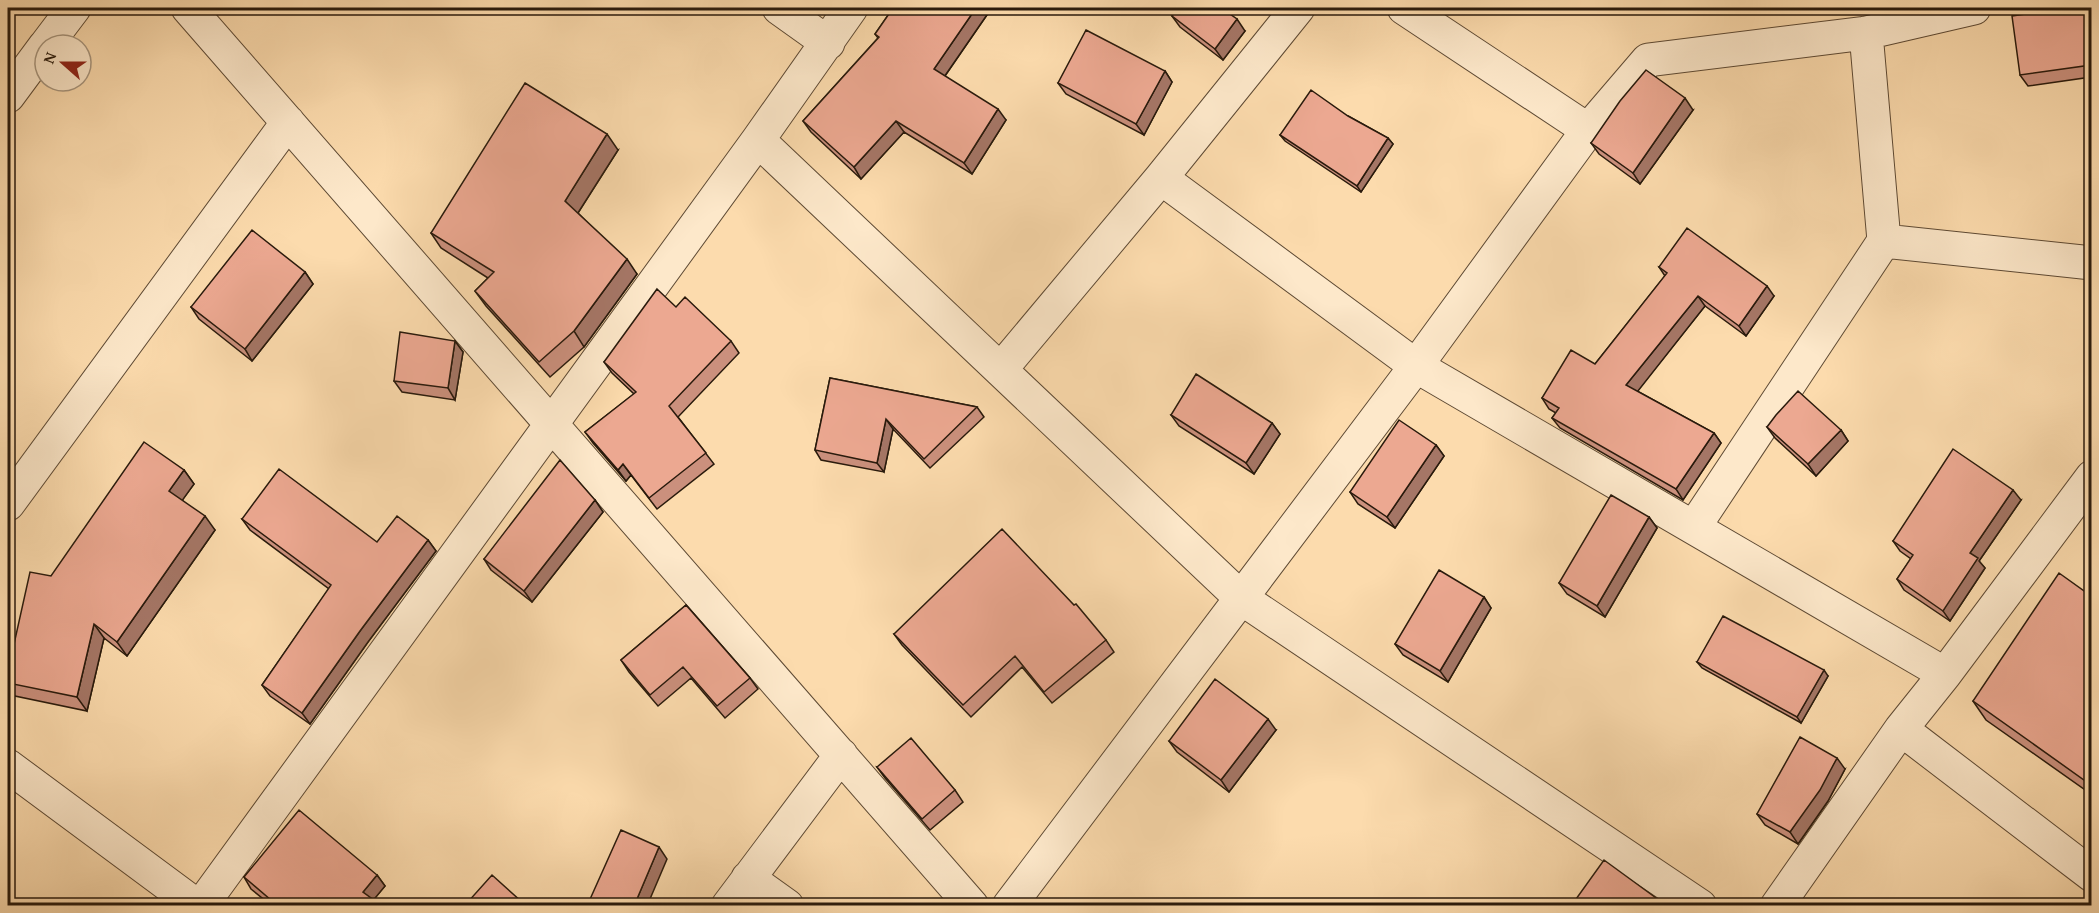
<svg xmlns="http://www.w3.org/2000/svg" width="2099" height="913" font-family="'Gentium Book Plus',serif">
<rect width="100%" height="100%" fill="#fcdbad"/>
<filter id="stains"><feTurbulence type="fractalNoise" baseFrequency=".00333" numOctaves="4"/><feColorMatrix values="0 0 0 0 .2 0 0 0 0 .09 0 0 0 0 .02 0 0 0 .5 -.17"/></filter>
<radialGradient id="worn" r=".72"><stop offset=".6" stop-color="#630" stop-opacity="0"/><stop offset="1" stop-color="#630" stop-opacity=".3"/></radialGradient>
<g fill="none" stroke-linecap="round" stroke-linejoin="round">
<defs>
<path id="minor" d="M188,8L972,906
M779,8L828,43
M1404,8L1588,130
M46,45L74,8
M8,96L45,46
M758,140L1241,598L1700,906
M1161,178L1416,366L1945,674
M1884,241L2092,263
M1001,369L1161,178L1298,8
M8,504L288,122
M1694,527L1884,241L1866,33
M1901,729L2092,875
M8,766L197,906
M748,878L787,906
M201,906L758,140L851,8
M728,906L841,755
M1009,906L1416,366L1588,130L1648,60L1866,33L1974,8
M1777,906L1901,729L1945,674L2092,477"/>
</defs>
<use href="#minor" stroke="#5e4a34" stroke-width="35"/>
<use href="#minor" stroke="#fde8ca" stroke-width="33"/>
</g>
<path fill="#cb907d" stroke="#291a0c" stroke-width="1.5" d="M893,8H990L991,9L945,76L1006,120L972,174L904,132L861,179L811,132L803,121L878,38L875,34Z
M2091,8V77L2028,86L2020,75Z
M1172,16L1245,31L1223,60L1180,27Z
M1165,71L1172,82L1144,135L1066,94L1058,83Z
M1693,110L1640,184L1599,154L1591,143Z
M1348,116L1388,138L1393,144L1361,192L1285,141L1280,135Z
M618,150L578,213L637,274L584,347L550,377L486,306L475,291L488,278L441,248L431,233Z
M1659,267L1774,296L1746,336L1705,306L1637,391L1714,433L1721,443L1683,500L1560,428L1552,418L1556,413L1549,409L1542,398L1595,364L1665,276Z
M305,272L313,284L252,361L199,319L191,307Z
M676,307L731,341L739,353L678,417L714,464L657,509L631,475L626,481L593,443L585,432L634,394L612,373L604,362Z
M455,341L463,352L455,400L402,392L394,381Z
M830,378L977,407L984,417L930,468L893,429L884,472L821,460L815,450Z
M1171,415L1272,423L1280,434L1254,474L1179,426Z
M1767,427L1841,430L1848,441L1816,476L1775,438Z
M1436,445L1444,456L1395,528L1358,504L1350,492Z
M184,470L194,484L182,500L215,530L127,656L104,638L87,711L15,696L8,686V671L51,576Z
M595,500L603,512L532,602L491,570L484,559Z
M2021,500L1979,561L1985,568L1950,621L1904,590L1897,579L1911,559L1900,551L1893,541Z
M1649,517L1657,528L1605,617L1567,594L1559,583Z
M242,519L377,542L428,540L436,551L368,642L310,724L270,696L262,685L329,589L250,530Z
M2091,596V794L1986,720L1973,701Z
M1484,597L1491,608L1448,682L1403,655L1395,644Z
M686,605L750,678L758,689L725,718L691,678L658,706L629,672L621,660Z
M894,634L1106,640L1114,652L1052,703L1022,667L971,717L902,645Z
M1697,662L1828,676L1801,723L1702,668Z
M1276,730L1229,792L1177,752L1169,741Z
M877,767L955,790L963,802L930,830L885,778Z
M1845,769L1828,801L1798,844L1765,825L1757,814Z
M377,875L385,886L374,899L382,906H272L251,889L244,877Z"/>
<path fill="#a57666" stroke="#291a0c" stroke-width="1.5" d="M976,8H990L991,9L942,80L934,69Z
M1237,19L1245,31L1223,60L1215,49Z
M1165,71L1172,82L1144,135L1136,124Z
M1685,98L1693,110L1640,184L1633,173Z
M998,109L1006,120L972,174L964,163Z
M896,121L904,132L861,179L854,167Z
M607,134L618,150L576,216L565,201Z
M1388,138L1393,144L1361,192L1357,186Z
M627,259L637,274L584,347L574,331Z
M305,272L313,284L252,361L245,349Z
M1767,286L1774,296L1746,336L1739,326Z
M1698,296L1705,306L1634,396L1626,385Z
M455,341L463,352L455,400L448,388Z
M886,419L893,429L884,472L877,463Z
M1272,423L1280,434L1254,474L1246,463Z
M1841,430L1848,441L1816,476L1808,464Z
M1714,433L1721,443L1683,500L1676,489Z
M1436,445L1444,456L1395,528L1387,517Z
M623,464L631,475L626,481L618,470Z
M184,470L194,484L179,505L169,491Z
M2013,490L2021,500L1979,561L1985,568L1950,621L1943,611L1970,553Z
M595,500L603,512L532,602L524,591Z
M205,516L215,530L127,656L117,642Z
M1649,517L1657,528L1605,617L1597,606Z
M428,540L436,551L368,642L310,724L302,713L360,631Z
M1484,597L1491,608L1448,682L1440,671Z
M94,624L104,638L87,711L77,697Z
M1824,670L1828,676L1801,723L1797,717Z
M1268,719L1276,730L1229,792L1221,780Z
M1837,758L1845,769L1828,801L1798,844L1790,832Z
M659,847L667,859L647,906H634Z
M377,875L385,886L371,903L363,892Z"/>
<path fill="#eca891" stroke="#291a0c" stroke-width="1.5" d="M893,8H976L934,69L998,109L964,163L896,121L854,167L803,121L879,37L875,34Z
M1178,8H1221L1237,19L1215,49L1172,16Z
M2068,8H2091V65L2020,75L2012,16Z
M1086,30L1165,71L1136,124L1058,83Z
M1646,70L1685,98L1633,173L1591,143L1620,101Z
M525,83L607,134L565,201L627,259L574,331L539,362L475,291L494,272L431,233Z
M1311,90L1348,116L1388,138L1357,186L1280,135Z
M1687,228L1767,286L1739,326L1698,296L1626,385L1714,433L1676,489L1552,418L1559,408L1542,398L1571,350L1595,364L1667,273L1659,267Z
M252,230L305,272L245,349L191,307Z
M657,289L676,307L685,297L731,341L669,406L706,453L649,498L623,464L618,470L585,432L636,392L604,362Z
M400,332L455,341L448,388L394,381Z
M1196,374L1272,423L1246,463L1171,415Z
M830,378L977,407L924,459L886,419L877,463L815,450Z
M1798,391L1841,430L1808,464L1767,427L1776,415Z
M1399,420L1436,445L1387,517L1350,492Z
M144,442L184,470L169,491L205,516L117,642L94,624L77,697L8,683V671L30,572L51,576Z
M1953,449L2013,490L1970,553L1978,558L1943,611L1897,579L1913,555L1893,541Z
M560,460L595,500L524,591L484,559Z
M279,469L377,542L397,516L428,540L360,631L302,713L262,685L331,585L242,519Z
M1611,495L1649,517L1597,606L1559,583Z
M1002,529L1074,605L1076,604L1106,640L1044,692L1015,656L963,705L894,634Z
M1439,570L1484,597L1440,671L1395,644Z
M2059,573L2091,596V785L1973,701Z
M686,605L750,678L717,706L683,667L650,695L621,660Z
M1723,616L1824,670L1797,717L1697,662Z
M1215,679L1268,719L1221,780L1169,741Z
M1800,737L1837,758L1820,790L1790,832L1757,814Z
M911,738L955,790L922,819L877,767Z
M299,810L377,875L363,892L382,906H278L244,877Z
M621,830L659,847L634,906H587Z
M1604,860L1667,906H1571Z
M492,875L522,902L518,906H467L466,904Z"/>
<rect width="2099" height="913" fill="none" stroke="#fcdbad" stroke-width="30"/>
<rect x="9" y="9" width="2081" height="895" fill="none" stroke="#291a0c" stroke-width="3"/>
<rect x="15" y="15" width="2069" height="883" fill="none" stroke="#291a0c" stroke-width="1.5"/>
<g transform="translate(63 63) rotate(291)"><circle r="28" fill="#fde8ca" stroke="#a8967e" stroke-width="1.5"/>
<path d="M0-4.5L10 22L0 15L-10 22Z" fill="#8f2418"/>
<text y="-9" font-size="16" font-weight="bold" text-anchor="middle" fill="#291a0c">N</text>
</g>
<rect width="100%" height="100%" filter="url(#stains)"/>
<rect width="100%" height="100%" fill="url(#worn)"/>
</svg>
